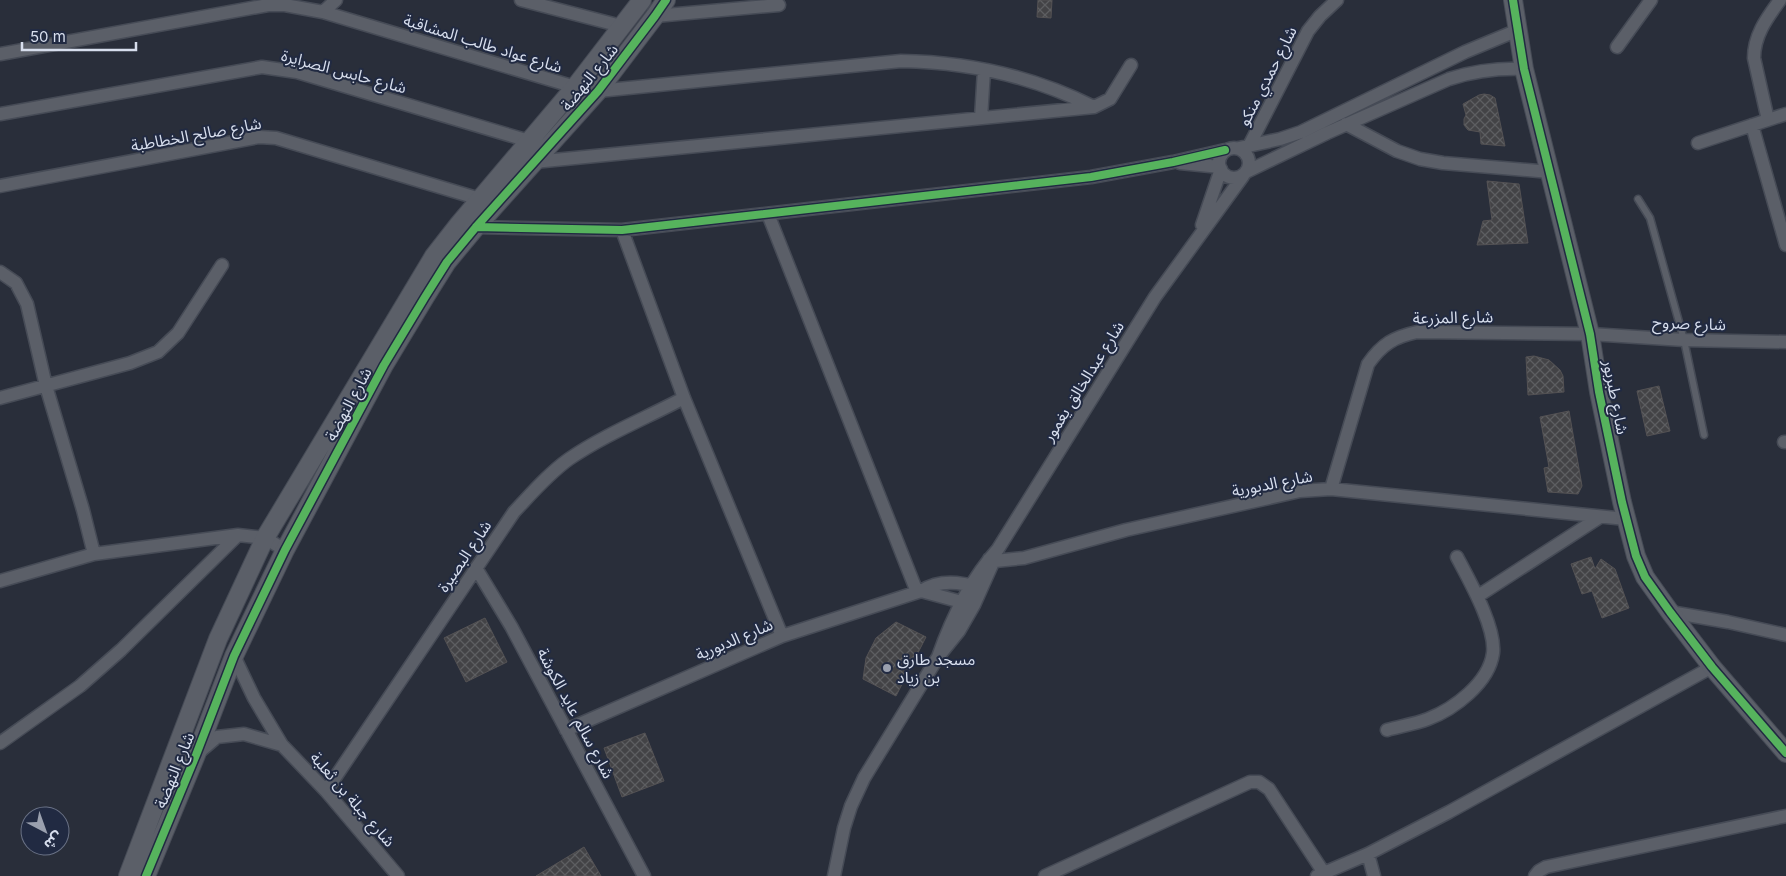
<svg xmlns="http://www.w3.org/2000/svg" width="1786" height="876" font-family="Inter,'Noto Sans Arabic',sans-serif">
<defs>
<pattern id="building-cross-hatch" width="8" height="8" patternUnits="userSpaceOnUse" patternTransform="scale(1.25)"><rect width="8" height="8" fill="#434346"/><path d="M0 0l8 8M0 8l8-8" fill="none" stroke="#5d5e61"/></pattern>
</defs>
<rect width="100%" height="100%" fill="#292e3a"/>
<path fill="url(#building-cross-hatch)" stroke="#545254" d="M1038,0H1052L1051,18L1037,17Z
M1484,94L1490,95L1495,98L1505,146L1481,144L1480,132L1468,130L1464,125V119L1466,115L1463,104L1479,95Z
M1487,181L1519,184L1528,243L1477,245L1483,221L1492,220Z
M1534,356L1549,360L1560,370L1563,376L1564,392L1528,395L1526,357Z
M1659,386L1670,431L1647,436L1637,391Z
M1569,411L1582,486L1578,494L1548,492L1544,468L1549,467L1540,417Z
M1591,557L1595,569L1601,559L1615,569L1629,608L1602,618L1592,591L1582,594L1571,564Z
M485,618L507,662L466,682L444,638Z
M896,622L926,637L896,696L863,679L866,658L876,638Z
M645,733L664,781L622,797L604,748Z
M584,847L601,876H536Z"/>
<g fill="none" stroke-linecap="round" stroke-linejoin="round">
<defs>
<path id="lane" d="M1638,199L1650,218L1684,340L1704,435"/>
<path id="street" d="M521,0L621,26
M323,12L336,0
M655,16L779,5
M1617,47L1651,0
M0,54L268,5H285L323,12L575,87
M598,91L901,61C968,62 1034,77 1094,107
M0,114L262,67L297,72L529,141
M981,118L984,70
M1768,120L1754,58C1754,35 1767,18 1780,0
M1346,124L1397,151L1420,159L1443,163L1550,172
M1752,125L1786,245
M1698,143L1786,114
M1249,146L1308,31L1320,16L1337,0
M1219 163a15 15 0 1 1 30 0a15 15 0 1 1-30 0Z
M1239,148L1280,139L1301,132L1465,52L1518,30
M534,162L1094,107L1110,99L1131,65
M1180,163L1220,167
M1248,171L1327,133L1449,79C1474,71 1498,68 1524,69
M0,186L259,137L276,138L480,199
M768,214L917,592
M1202,225L1221,169
M476,227L622,230L1091,177L1173,162L1225,150
M622,230L684,398L782,636
M0,272L16,283L27,304L46,386L83,510L94,554L238,535L265,538L285,550
M0,398L130,363L158,352L178,333L222,265
M1784,442H1786
M1331,489L1368,364C1382,344 1394,337 1417,332L1590,334L1684,340L1786,342
M989,559L995,561L1024,558L1126,530L1300,491L1331,489L1626,519
M476,568L511,626L644,876
M0,581L94,554
M921,591L969,604
M1478,596L1600,517
M1670,612L1728,622L1786,635
M234,656L254,698L282,745L326,791L398,876
M938,657C952,617 970,580 998,549L1155,297L1243,176
M566,730L782,636L921,591C940,579 960,582 981,588
M1387,730C1401,726 1415,724 1428,719C1454,709 1489,683 1493,653C1496,627 1469,580 1457,557
M0,743L80,686L121,650L238,535
M197,754L217,737L244,734L282,745
M326,791L514,512C531,494 548,474 569,459C604,435 646,418 684,398
M1368,854L1374,876
M834,876L844,828L851,806L864,778L938,657L959,631L974,605L995,558
M1045,876L1250,782H1259L1269,789L1324,873
M1317,876L1368,854L1449,812L1712,667
M1535,876L1539,871L1546,867L1786,816"/>
<path id="secondary" d="M1513,0L1524,69L1590,334L1599,392L1622,502L1636,556L1645,577L1670,612L1712,667L1786,753
M128,876L218,639L265,538L434,256L459,224L575,87L642,0
M146,876L196,755L234,656L285,550L384,365L425,297L447,262L476,227L598,91L655,16L666,0"/>
</defs>
<use href="#lane" stroke="#464b56" stroke-width="9"/>
<use href="#street" stroke="#464b56" stroke-width="15"/>
<use href="#secondary" stroke="#464b56" stroke-width="20"/>
<use href="#lane" stroke="#5b5f68" stroke-width="6"/>
<use href="#street" stroke="#5b5f68" stroke-width="12"/>
<use href="#secondary" stroke="#5b5f68" stroke-width="18"/>
<defs>
<path id="cycleway" d="M1513,0L1524,69L1590,334L1599,392L1622,502L1636,556L1645,577L1670,612L1712,667L1786,753
M476,227L622,230L1091,177L1173,162L1225,150
M146,876L196,755L234,656L285,550L384,365L425,297L447,262L476,227L598,91L655,16L666,0"/>
</defs>
<use href="#cycleway" stroke="#212a42" stroke-width="11"/>
<use href="#cycleway" stroke="#56b35d" stroke-width="8"/>
</g>
<circle fill="#9aa0ae" stroke="#212a42" stroke-width="2" cx="887" cy="668" r="5"/>
<g text-anchor="middle" dominant-baseline="central" stroke-width="4" stroke-linejoin="round" paint-order="stroke">
<g font-size="16" fill="#d7deed" stroke="#212a42">
<text transform="translate(483 43) rotate(17)">شارع عواد طالب المشاقبة</text>
<text transform="translate(344 71) rotate(15)">شارع حابس الصرايرة</text>
<text transform="translate(1267 76) rotate(-63)">شارع حمدي منكو</text>
<text transform="translate(589 77) rotate(-51)">شارع النهضة</text>
<text transform="translate(196 134) rotate(-10)">شارع صالح الخطاطبة</text>
<text transform="translate(1453 317) rotate(-1)">شارع المزرعة</text>
<text transform="translate(1689 323) rotate(2)">شارع صروح</text>
<text transform="translate(1083 381) rotate(-58)">شارع عبدالخالق يغمور</text>
<text transform="translate(1616 397) rotate(79)">شارع طبربور</text>
<text transform="translate(348 404) rotate(-62)">شارع النهضة</text>
<text transform="translate(1272 483) rotate(-11)">شارع الدبورية</text>
<text transform="translate(464 556) rotate(-56)">شارع البصيرة</text>
<text transform="translate(734 639) rotate(-23)">شارع الدبورية</text>
<text transform="translate(576 713) rotate(62)">شارع سالم عايد الكوشة</text>
<text transform="translate(174 770) rotate(-68)">شارع النهضة</text>
<text transform="translate(353 799) rotate(49)">شارع جبلة بن ثعلبة</text>
</g>
<g font-size="16" fill="#d7deed" stroke="#212a42" text-anchor="start">
<text x="897" y="659">مسجد طارق<tspan x="897" dy="18">بن زياد</tspan></text>
</g>
</g>
<g transform="translate(45 831) rotate(139)"><circle r="24" fill="#212a42" stroke="#6a7286"/>
<path d="M0-4L9 19L0 12L-9 19Z" fill="#9aa0ae"/>
<text y="-8" font-size="14" font-weight="bold" text-anchor="middle" fill="#d7deed">ش</text>
</g>
<path d="M22 42v8h114v-8" fill="none" stroke="#d7deed" stroke-width="2.5"/>
<text x="30" y="42" font-size="15" fill="#d7deed" stroke="#212a42" stroke-width="4" paint-order="stroke">50 m</text>
</svg>
